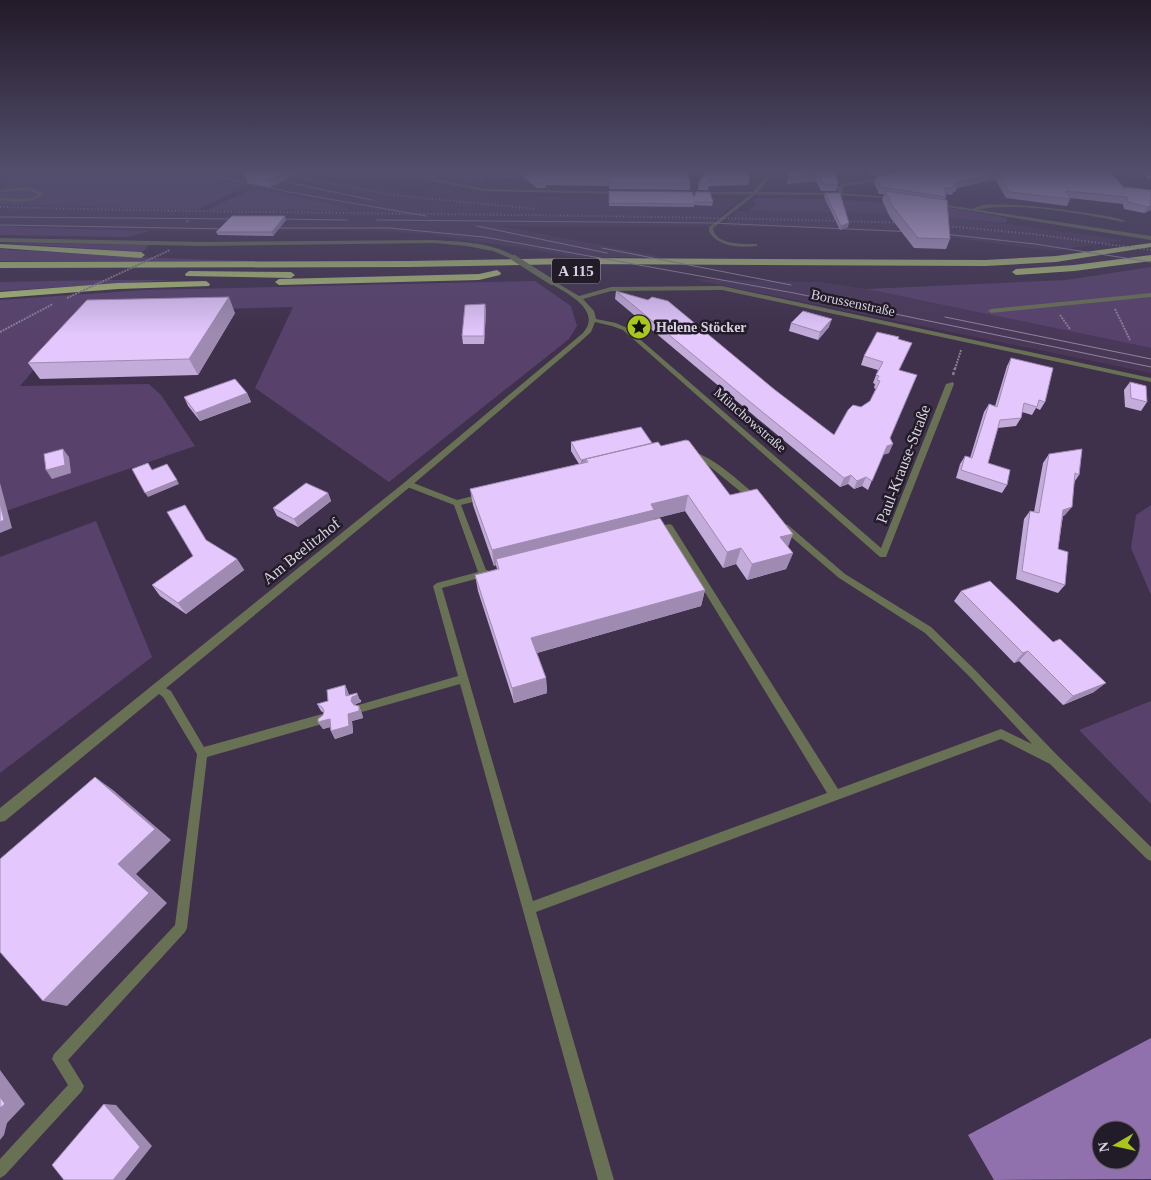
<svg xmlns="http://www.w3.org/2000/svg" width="1151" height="1180" font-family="'Times New Roman',serif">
<rect width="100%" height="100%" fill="#3f304b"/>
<path fill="#4a3859" d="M178,170H274L417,195L432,186L470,193L500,196L741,198L709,226H500L663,257H573L502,245L426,234L343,230L149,231L0,226V204L197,210L351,211L340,206L280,194Z
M737,211L832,212L962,218L1125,240L1052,251L909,232L837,228L722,226Z
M692,279L821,282L866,289L1151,348V373Z"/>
<path fill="#58426c" d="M10,170H178L247,186L197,210L0,204V188L3,187L9,178Z
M459,170H478L480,178L474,184L445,177Z
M254,188L340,206L353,211L207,210Z
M757,198L827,199L936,206L1007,218L1006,223C921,213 835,212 749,211L757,203L753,201Z
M0,226L17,227L149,231L128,237L0,235Z
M5,243L149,245L143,252Z
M0,249L131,257L247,261H0Z
M1151,267V348L866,289L1066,280Z
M108,280H173L0,291V282Z
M535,281L571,306L577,326L569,339L389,482L255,388L293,307L82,313L20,386L149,384L161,395L195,446L0,513V300L144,290Z
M1151,505V595L1131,548L1136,515Z
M96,521L152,657L0,773V557Z
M1151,701V804L1079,730Z"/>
<path fill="#9170ae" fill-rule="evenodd" d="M1151,1038V1179L994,1180L968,1135ZM1101,1130H1131V1160H1101Z"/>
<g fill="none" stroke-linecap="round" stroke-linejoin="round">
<path stroke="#8a7e94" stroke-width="2" stroke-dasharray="2 1" stroke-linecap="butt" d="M480,170L481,180
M489,170L497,179
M500,178L521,175
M187,222L188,220
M1115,309L1130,340
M1060,315L1070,329
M0,332L53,304
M955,369L961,350"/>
<path stroke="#8a7e94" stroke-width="2.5" stroke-dasharray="3 2" stroke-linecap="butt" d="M953,375L955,368"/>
<path fill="#697154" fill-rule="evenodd" d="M16,188H33L44,194C32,204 15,202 0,200V198L22,199L32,198L39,194L27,190L0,192V190Z
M754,192L757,193L713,228C715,245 743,244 755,244H757V246C740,248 719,247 709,232V227Z
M982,205C1017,203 1052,208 1087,213C1099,215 1114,216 1125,221L1123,222C1083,214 1010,200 972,211L970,210Z
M1151,293V297L991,313L988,311L991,309Z
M686,451C707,450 742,484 758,497L759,499L758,501H752L703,461L686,455Z
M405,482H411L457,500L481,494L485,497L484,499L461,505L486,570L490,571L491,573L487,576L442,588L533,901L827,793L667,530L655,534L651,531L652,529L669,524L672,525L838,789L1001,729L1032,744L969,676L925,633L839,578L782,529L781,527L785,524L788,525L845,574L931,627L975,670L1058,756L1151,847V861L1147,859L1050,764L1001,739L536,912L614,1180H598L460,684L362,712L358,711L357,708L358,705L362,704L458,676L433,586L437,583L478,572L454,505L405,486L404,484Z
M157,683L171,691L204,747L322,714L326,716L327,719L326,722L322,724L207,757L187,928L185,932L68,1060L84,1086L82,1091L5,1175L0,1178V1159L68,1085L52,1059L54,1054L175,925L197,754L163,697L154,690L152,687L154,684Z"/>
<path fill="#697154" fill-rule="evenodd" d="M292,170L338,175L419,176C436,179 436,170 450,170L434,179L484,189L621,192L623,193L621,194L484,191L419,178L338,177Z
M769,170H773L767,181L758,192L838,193L837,187L842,184L887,177L889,179L845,186L842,188L843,193L898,198L896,199L841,195L680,194L678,193L680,192H753L763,180Z
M933,203L1151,236V240L935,205Z
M0,238L202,242L434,240C461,242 494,242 517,258L514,260L493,251L467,246L434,243L202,246L0,242Z
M552,280L579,296L611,287L722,286L1151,378V382L722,290L611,291L583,299L594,311L596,319L616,323L627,328L881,548L946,384L953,382L954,384L886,557H880L623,330L612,326L595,322L591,332L580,342L411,486L5,821L0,822V808L405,482L583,333C603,310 566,293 550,283V281Z"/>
<path fill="#abbe75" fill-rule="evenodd" d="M1151,243V247L1056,262L985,266L575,264L409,267L0,268V262L409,261L575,258L985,260L1056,256Z
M0,244L141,252L145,255L141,258L0,248Z
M1151,255V261L1074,271L1016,275L1012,272L1016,269L1074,265Z
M497,270L501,273L500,275L479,280L279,285L275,282L279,279L479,274Z
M189,271L291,272L295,275L291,278L186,276L185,274Z
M206,281L210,284L209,286L118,289L0,298V292L118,283Z"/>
<path stroke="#90849a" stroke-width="1" d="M187,170L289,192L426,216
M229,170L372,200
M0,217L242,219
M272,219L347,220
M377,220L713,223L915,232
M0,225L232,229
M477,226L607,253
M265,228H389L484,237L794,293L1151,367
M935,233L1035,244L1151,262
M602,248L791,285
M945,317L1151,359"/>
<path stroke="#90849a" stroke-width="2" stroke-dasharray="1 2.5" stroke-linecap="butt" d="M256,170L393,195L536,209
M0,207C302,215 605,213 907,223
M935,225L1033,234L1151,250"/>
<path stroke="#8a7e94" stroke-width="2" stroke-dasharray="2 1" stroke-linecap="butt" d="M67,298L170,250"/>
<path stroke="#697154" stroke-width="6" d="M514,258L552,282"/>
</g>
<path fill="#c3abda" d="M515,170H686L690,183V190L609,189V186L546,185L545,188H537Z
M706,170H751L748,185L709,186L708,190H698L699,183Z
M835,170L838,184L836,191H821L816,181L787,184L788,177Z
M868,170H905L871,176Z
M1108,170L1124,188L1125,187L1151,190V210L1144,213L1124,209L1123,204L1070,198V199L1067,206L1006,198L995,179L957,188L955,192H953L952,195L946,194V197L945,200L950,239L946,249L914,248L890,217L882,200L884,194H879L874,183L876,177Z
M1140,170H1151V179H1148Z
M299,173L270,187L248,183L245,176Z
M609,191L694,197L713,202L712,206L694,205V207L609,206Z
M825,193L848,227L840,230L824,197Z
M286,220L273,236L218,235L216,232Z
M616,291L775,390L834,435L861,407L870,401L876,389L874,388L875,384L873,383L878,370L861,365L864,356L898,339L899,370L890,438L889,453L883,454L868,490L862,486L854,489L848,484L840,487L758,419L615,299Z
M485,304L486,312L484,344H463L462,336Z
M235,313L198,375L40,379L28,363Z
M791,323L829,327L818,340L789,331Z
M1011,358L1045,402L1040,410L1036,408L1032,415L1022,412L1021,418L1016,426L998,428L988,463L1007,485L1002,493L956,478L960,464L965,456L970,458L984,412L989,404L995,406L1007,366Z
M1130,382L1147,402L1141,411L1125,407L1124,390Z
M247,393L251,402L200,421L188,406L184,397Z
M571,442L652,443L661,446L730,495L788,548L793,553L786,569L747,580L736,564L723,568L685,511L653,519L705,590L701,606L537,653L546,678L547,693L514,703L478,591L475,575L497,569L496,565L494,566L473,505L470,489L579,464L571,451Z
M1049,454L1079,475L1075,481L1065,515L1063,516L1058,549L1065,585L1058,593L1016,579L1024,519L1030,511L1034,512L1043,463Z
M328,493L331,501L298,527L277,516L273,508Z
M207,541L237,559L244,570L186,614L160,596L152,585L193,556Z
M961,591L1094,692L1063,705L1019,661L1014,663L954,601Z
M345,685L348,692L349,695L361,700V702L356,704V706H359L362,714L363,718L352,721L353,733L335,739L331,731L330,727L323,729L318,722L323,715L324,713L321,711L317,704L328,701Z"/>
<path fill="#9f8bb1" d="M290,170H298L299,173L270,187L268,180Z
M873,170H905L871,176Z
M998,173L995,179L957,188V186L956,182Z
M818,174L816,181L787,184L788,177Z
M1151,205V210L1144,213L1148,207Z
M285,216L286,220L273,236L272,232Z
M849,223L848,227L840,230L841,226Z
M229,297L235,313L198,375L189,359Z
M485,304L486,312L484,344V336Z
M832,319L829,327L818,340L820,332Z
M247,393L251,402L200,421L196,413Z
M652,443L588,462L586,459V467L581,468V460Z
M893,444L889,453L883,455L887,446Z
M63,449L69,457L71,473L52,479L46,470Z
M851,475L848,484L840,487L844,478Z
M866,477L862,486L854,489L857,481Z
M177,480L179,484L148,497L145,493Z
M0,483L12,528L0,533Z
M328,493L331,501L298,527L294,519Z
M688,495L685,511L653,519L652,526L496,559V565L494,566L492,550L651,504Z
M1072,507L1065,515L1057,518L1063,510Z
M793,534L787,550L780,537Z
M741,548L736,564L723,568L727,552Z
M793,553L786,569L747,580L752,564Z
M237,559L244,570L186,614L178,603Z
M705,590L701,606L533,654L531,638Z
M1028,651L1019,661L1014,663L1023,653Z
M546,678L547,693L514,703L512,688Z
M1106,683L1094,692L1063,705L1073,696Z
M345,685L348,692L350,704L346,696Z
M357,693L361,702L356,704L355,709L351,701L352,697Z
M359,706L362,714L363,718L352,721L353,733L335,739L331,731L348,714Z
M330,719L334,726L323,729L318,722Z
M95,777L113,790L171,840L136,874L167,903L67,1006L43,1001L118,864Z
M0,1070L25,1104L7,1123L4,1135L0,1140Z
M104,1104L116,1105L152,1146L125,1180H113Z"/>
<path fill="#e3c7fd" stroke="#9f8bb1" d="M248,170H290L268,180L245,176Z
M522,170H686L690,183H609V179H546L545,182H536Z
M706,170H751L749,179H708L709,183H699Z
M791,170H835L838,184H823L818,174L788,177Z
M907,170H1108L1125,189V187L1151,190V205L1148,207L1128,202L1127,197L1066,191L1070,199L1009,192L998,173L956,182L957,186L953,185L955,188H945L946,197L881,187L876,177Z
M609,191L692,192L694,197L696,192H710L713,202H694V204L609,203Z
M885,191L947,200L950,239L918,238L893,207Z
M825,193H840L849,223L841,226Z
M232,216H285L272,232H216Z
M616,291L648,300L652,297L668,301L775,390L834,435L848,410L853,405L861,407L870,401L880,381L877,380L879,376L876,375L883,362L864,356L877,332L899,337L898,339L912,343L899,370L917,375L890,438L893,444L887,446L872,481L866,477L857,481L851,475L844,478L760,410Z
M229,297L189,359L28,363L87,300Z
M485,304L484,336H462L465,305Z
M803,311L832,319L820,332L791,323Z
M1011,358L1053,368L1045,402L1039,400L1037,407L1024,403L1021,418L1000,420L988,463L1010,470L1007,485L961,470L965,456L972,458L989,404L997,407Z
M235,379L247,393L196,413L184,397Z
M1130,382L1146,386L1147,402L1131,398Z
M641,427L652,443L581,460L571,442Z
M686,440L689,441L730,495L757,489L793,534L780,537L793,553L752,564L741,548L727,552L688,495L651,504L654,510L492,550L470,489L588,462L586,459L658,442L661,446Z
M63,449L65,465L46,470L44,454Z
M1082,449L1079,475L1075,473L1072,507L1063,510L1058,549L1068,552L1065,585L1022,571L1030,511L1039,513L1049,454Z
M148,463L152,470L167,464L177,480L145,493L132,469Z
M306,483L328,493L294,519L273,508Z
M0,503L4,520L0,522Z
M185,505L206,540L237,559L178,603L152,585L193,556L167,512Z
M660,518L705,590L531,638L546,678L512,688L475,575L499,569L496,559Z
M990,581L1053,642L1060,639L1106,683L1073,696L1028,651L1023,653L961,591Z
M345,685L346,696L357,693V695L352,697L351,701L354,705L359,706V711L348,714L349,726L331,731L330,719L318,722V719L323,715L324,711L322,707L317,704L328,701L327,690Z
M95,777L155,829L118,864L149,893L43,1001L0,952V859Z
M0,1097L5,1104L0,1108Z
M104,1104L140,1147L113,1180H64L52,1165Z"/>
<linearGradient id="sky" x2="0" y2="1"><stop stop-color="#231a29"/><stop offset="0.51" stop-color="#524e6c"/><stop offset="1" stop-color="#524e6c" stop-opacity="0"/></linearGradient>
<rect width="1151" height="335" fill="url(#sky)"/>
<defs>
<symbol id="sight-disc" viewBox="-11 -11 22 22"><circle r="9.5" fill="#a9c71b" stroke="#221c28"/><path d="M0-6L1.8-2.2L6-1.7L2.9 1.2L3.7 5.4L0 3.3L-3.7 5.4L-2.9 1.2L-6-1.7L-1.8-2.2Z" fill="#111"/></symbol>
</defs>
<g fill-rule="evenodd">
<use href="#sight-disc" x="625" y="313" width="28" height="28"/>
</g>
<g text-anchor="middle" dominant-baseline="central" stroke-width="5" stroke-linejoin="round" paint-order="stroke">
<g font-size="14" fill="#d9d0e1" stroke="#221c28">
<text transform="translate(853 303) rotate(12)">Borussenstraße</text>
<text transform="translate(750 420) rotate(41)">Münchowstraße</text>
</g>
<g font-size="14" font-weight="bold" fill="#d9d0e1" stroke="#221c28" text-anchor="start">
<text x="656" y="327">Helene Stöcker</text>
</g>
<rect fill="#221c28" stroke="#a29aaa" stroke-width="1" x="552" y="258.5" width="48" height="25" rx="4"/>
<g font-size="15" font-weight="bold" fill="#d9d0e1">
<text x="576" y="271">A 115</text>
</g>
<g font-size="16" fill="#d9d0e1" stroke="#221c28">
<text transform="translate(903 464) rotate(-69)">Paul-Krause-Straße</text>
<text transform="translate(301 551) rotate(-39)">Am Beelitzhof</text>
</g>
</g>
<g transform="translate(1116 1145) rotate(261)"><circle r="24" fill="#221c28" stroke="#6b6472"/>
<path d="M0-4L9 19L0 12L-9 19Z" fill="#a9c71b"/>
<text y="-8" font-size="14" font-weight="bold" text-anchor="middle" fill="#d9d0e1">N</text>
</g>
</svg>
